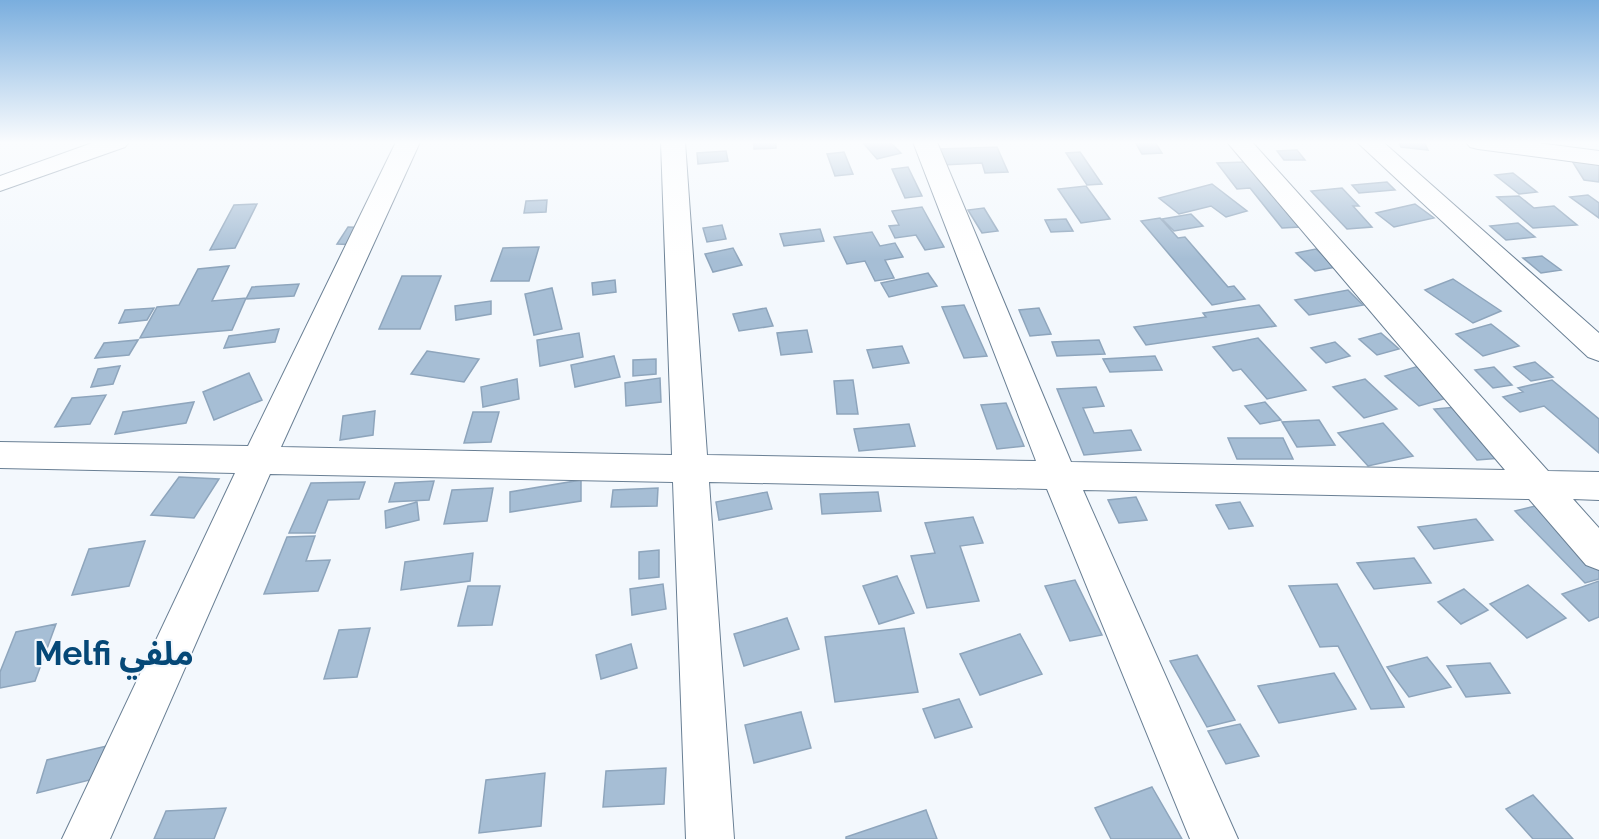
<svg xmlns="http://www.w3.org/2000/svg" width="1599" height="839" font-family="Raleway,'Noto Sans Arabic',sans-serif">
<rect width="100%" height="100%" fill="#f3f8fd"/>
<path fill="#a6bed5" stroke="#8ea5bc" stroke-width="1.5" d="M754,142H776V148L754,149Z
M873,142H890L901,153L877,159L864,144Z
M1135,142H1155L1162,153L1142,154Z
M1399,142H1424L1428,150L1401,147Z
M997,147L1008,172L985,173L982,163L943,165L939,149Z
M1297,150L1305,160H1284L1277,151Z
M726,151L728,161L698,164L697,153Z
M844,152L853,174L835,176L827,154Z
M1080,152L1102,184L1087,185L1066,153Z
M1572,161L1599,164V182L1584,180Z
M1245,162L1300,227L1282,228L1250,188L1237,189L1217,163Z
M908,167L922,196L905,198L892,169Z
M1513,173L1537,192L1519,194L1495,175Z
M1387,182L1395,190L1359,193L1352,185Z
M1212,184L1247,211L1226,217L1211,206L1179,214L1159,198Z
M1086,186L1110,219L1081,223L1058,189Z
M1342,188L1359,206H1353L1372,227L1347,229L1311,191Z
M1588,195L1599,203V218L1570,197Z
M1519,196L1534,208L1554,206L1577,225L1533,228L1497,197Z
M547,200L546,212L524,213L526,201Z
M257,204L235,248L210,250L234,205Z
M1415,204L1434,218L1394,227L1376,213Z
M922,207L944,247L925,250L916,235L895,238L889,226L899,225L892,211Z
M984,208L998,231L982,233L968,210Z
M1191,214L1203,226L1174,231L1162,219Z
M1160,218L1178,238L1185,237L1228,287L1234,286L1245,299L1212,305L1141,221Z
M1066,219L1073,231L1051,232L1045,220Z
M1518,223L1535,237L1506,240L1490,226Z
M722,225L726,239L707,242L703,228Z
M348,227L372,228L362,245L337,244Z
M820,229L824,241L784,246L780,234Z
M872,232L880,246L895,243L903,257L885,260L894,278L875,281L865,261L847,264L834,237Z
M539,247L529,281H491L503,248Z
M733,248L742,265L713,272L705,254Z
M1316,249L1336,267L1315,271L1296,253Z
M1542,256L1561,270L1541,273L1523,258Z
M229,266L212,301L246,298L232,330L140,338L157,307L179,305L198,269Z
M928,273L937,286L889,297L881,283Z
M402,276H441L420,329H379Z
M1453,279L1501,311L1473,323L1425,290Z
M615,280L616,292L593,295L592,283Z
M299,284L294,296L246,299L252,287Z
M552,288L562,329L534,335L525,294Z
M1348,290L1363,305L1309,315L1295,300Z
M491,301V314L456,320L455,306Z
M964,305L987,356L964,358L942,307Z
M1259,305L1276,326L1146,345L1134,327L1206,317L1203,313Z
M154,308L147,320L119,323L125,310Z
M766,308L773,326L739,331L733,314Z
M1039,308L1051,334L1030,336L1019,310Z
M1491,324L1519,346L1483,356L1456,334Z
M279,329L275,342L224,348L229,336Z
M807,330L812,352L781,355L777,333Z
M579,333L583,357L540,366L537,340Z
M1381,333L1399,349L1377,355L1359,339Z
M1258,338L1306,390L1267,399L1241,369L1233,371L1213,347Z
M138,340L129,355L95,358L104,343Z
M1099,340L1105,354L1057,356L1052,342Z
M1335,342L1350,356L1326,363L1311,348Z
M902,346L909,363L873,368L867,350Z
M427,351L479,359L464,382L411,374Z
M614,356L620,377L575,387L571,365Z
M1155,356L1162,370L1110,372L1103,359Z
M656,359V374L633,376V360Z
M1535,362L1553,377L1531,381L1514,367Z
M120,366L113,384L91,387L98,369Z
M1419,366L1454,396L1419,406L1385,376Z
M1494,367L1512,385L1493,388L1475,370Z
M249,373L262,400L214,420L203,392Z
M660,378L661,402L626,406L625,383Z
M517,379L519,399L483,407L481,387Z
M1365,379L1397,409L1364,418L1333,387Z
M853,380L858,414H837L834,381Z
M1552,380L1599,419V453L1544,406L1520,412L1503,397L1523,392L1518,388Z
M1096,387L1104,406L1083,408L1094,433L1131,430L1141,450L1084,455L1057,389Z
M106,395L90,424L55,427L72,398Z
M194,402L186,423L115,434L123,412Z
M1265,402L1281,420L1260,424L1245,406Z
M1006,403L1024,446L997,449L981,405Z
M1457,407L1501,458L1477,460L1434,409Z
M375,411L373,435L340,440L343,416Z
M473,412H499L491,442L464,443Z
M1319,420L1335,445L1297,447L1282,422Z
M1383,423L1413,456L1368,466L1338,433Z
M909,424L915,446L859,451L854,429Z
M1228,438H1283L1293,459H1237Z
M179,477L219,479L194,518L151,515Z
M581,480V501L510,512V492Z
M434,481L429,500L389,502L395,483Z
M365,482L359,499L328,500L315,533H289L311,483Z
M493,488L487,521L444,524L452,490Z
M658,488L657,506L611,507L613,490Z
M767,492L772,509L719,520L716,502Z
M878,492L881,511L822,514L820,494Z
M1136,497L1147,520L1119,523L1108,500Z
M417,502L419,520L386,528L385,511Z
M1240,502L1253,526L1229,529L1216,505Z
M1539,505L1599,565V579L1585,583L1515,511Z
M973,517L983,543L960,546L979,601L927,608L911,556L935,553L925,523Z
M1476,519L1493,540L1434,549L1418,527Z
M315,536L306,561L330,560L318,591L264,594L287,537Z
M145,541L129,586L72,595L89,549Z
M659,550V577L639,579V552Z
M473,553L470,581L401,590L405,562Z
M1414,558L1431,583L1374,589L1357,563Z
M897,576L914,613L879,624L863,586Z
M1075,580L1102,635L1070,641L1045,586Z
M1599,581V617L1589,621L1562,594Z
M663,584L666,609L632,615L630,589Z
M1337,584L1404,707L1371,709L1338,646L1320,647L1289,586Z
M1528,585L1566,618L1527,638L1490,604Z
M468,586H500L492,625L458,626Z
M1464,589L1488,610L1461,624L1438,602Z
M787,618L799,649L744,666L734,634Z
M56,624L35,681L0,688V672L16,632Z
M370,628L357,677L324,679L339,630Z
M904,628L918,692L835,702L825,637Z
M1020,634L1042,674L980,695L960,654Z
M631,644L637,668L601,679L596,655Z
M1197,655L1235,720L1207,727L1170,661Z
M1427,657L1451,687L1409,697L1387,667Z
M1490,663L1510,693L1466,697L1447,666Z
M1334,673L1356,709L1279,723L1258,686Z
M959,699L972,727L935,738L923,709Z
M801,712L811,748L754,763L745,725Z
M1240,724L1259,756L1226,764L1208,731Z
M111,745L102,777L37,793L47,760Z
M666,768L664,804L603,807L606,771Z
M545,773L541,826L479,833L486,780Z
M1152,787L1182,839H1111L1095,808Z
M1533,795L1573,839H1533L1506,809Z
M226,808L214,839H154L166,811Z
M926,810L937,839H846V837Z"/>
<g fill="none" stroke-linecap="round" stroke-linejoin="round">
<defs>
<path id="street" d="M396,142H420L281,447L672,455L661,142H685L707,455L1036,461L913,142H937L1071,462L1505,470L1227,142H1252L1548,471L1599,472V500L1573,499L1599,528V570L1586,565L1529,499L1083,490L1238,839H1190L1047,489L709,482L734,839H686L673,482L270,474L110,839H62L235,473L0,468V442L248,446Z
M1357,142H1383L1599,333V361L1588,357Z
M1466,142H1530L1599,151V165L1478,149L1470,147Z"/>
<path id="secondary" d="M95,142H129L125,147L0,191V176Z"/>
</defs>
<use href="#street" stroke="#697f94" stroke-width="2"/>
<use href="#secondary" stroke="#697f94" stroke-width="2"/>
<use href="#street" fill="#fff" fill-rule="evenodd"/>
<use href="#secondary" fill="#fff" fill-rule="evenodd"/>
</g>
<linearGradient id="sky" x2="0" y2="1"><stop stop-color="#7aaede"/><stop offset="0.55" stop-color="#fafcfe"/><stop offset="1" stop-color="#fafcfe" stop-opacity="0"/></linearGradient>
<rect width="1599" height="259" fill="url(#sky)"/>
<g text-anchor="middle" dominant-baseline="central" stroke-width="4.5" stroke-linejoin="round" paint-order="stroke">
<g font-size="33" font-weight="bold" fill="#054877" stroke="#f3f8fd">
<text x="114" y="653">Melfi ملفي</text>
</g>
</g>
</svg>
